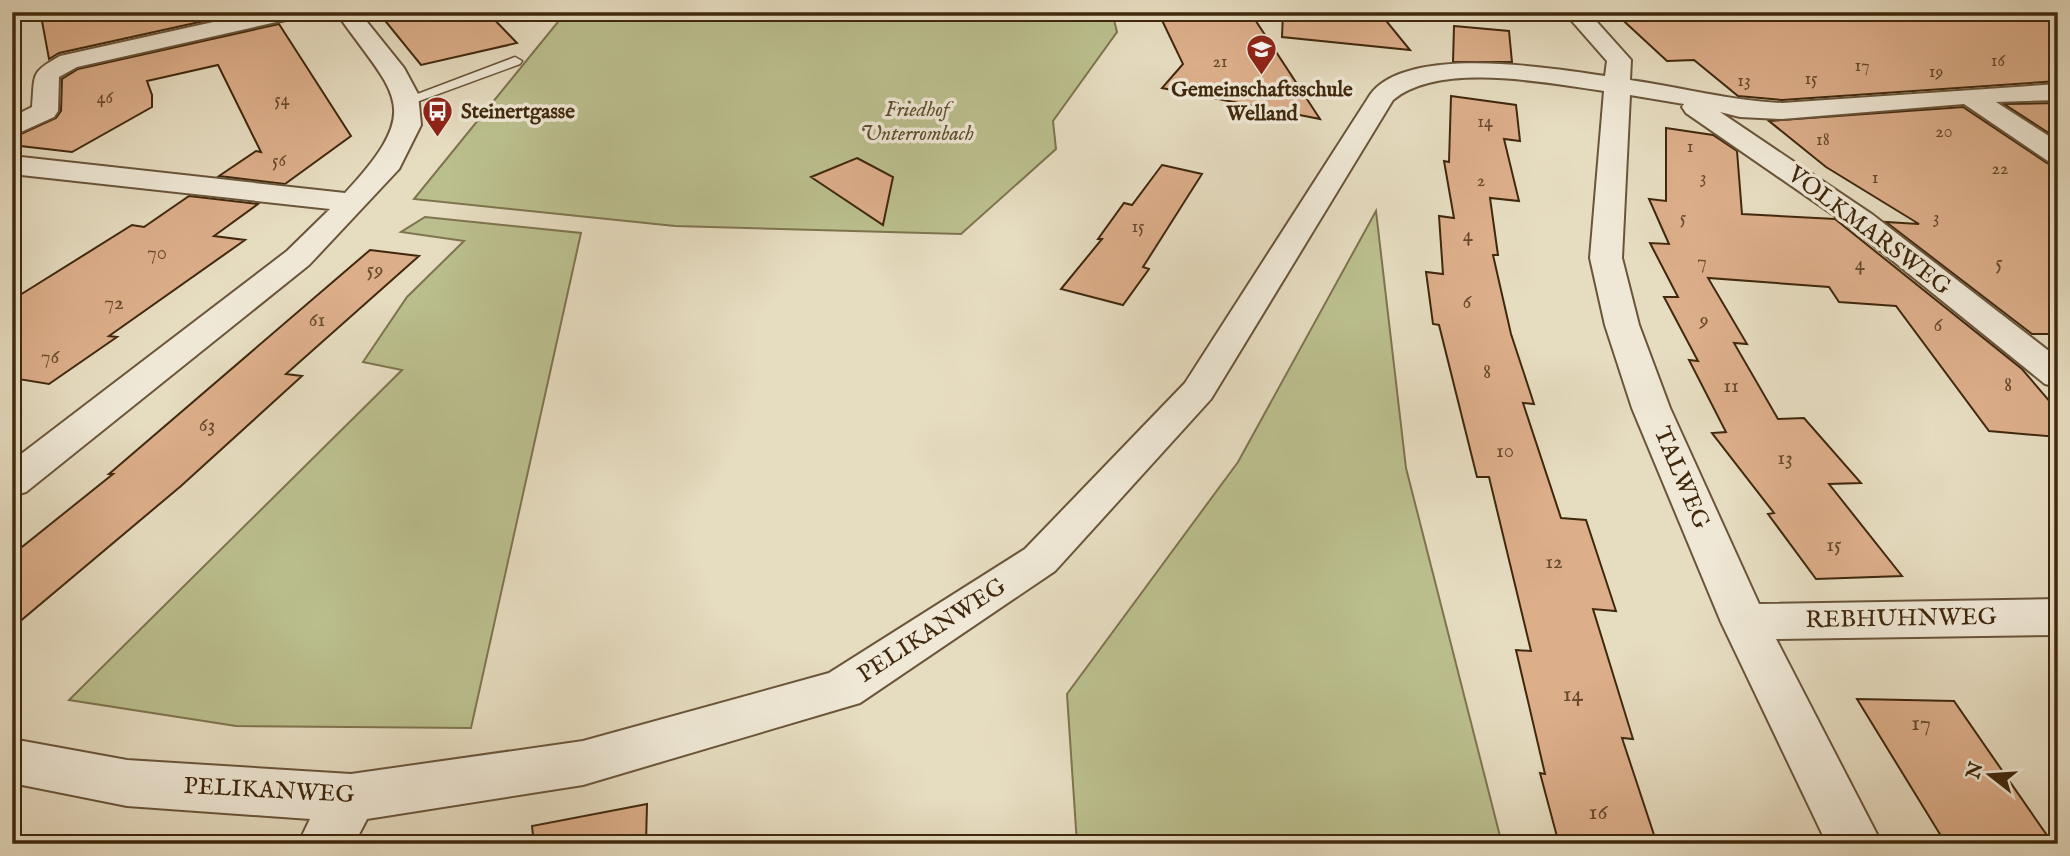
<svg xmlns="http://www.w3.org/2000/svg" width="2070" height="856" font-family="'IM FELL English',serif">
<rect width="100%" height="100%" fill="#e6dcc0"/>
<filter id="stains"><feTurbulence type="fractalNoise" baseFrequency=".00286" numOctaves="4"/><feColorMatrix values="0 0 0 0 .2 0 0 0 0 .09 0 0 0 0 .02 0 0 0 .5 -.17"/></filter>
<radialGradient id="worn" r=".72"><stop offset=".6" stop-color="#630" stop-opacity="0"/><stop offset="1" stop-color="#630" stop-opacity=".3"/></radialGradient>
<path fill="#bbbf8e" stroke="#7e744e" stroke-width="2" d="M566,12H1112L1117,32L1053,121L1056,149L961,234L675,226L414,199Z
M1376,211L1406,468L1502,844H1077L1067,694L1238,462Z
M425,217L581,233L471,728L236,726L69,700L402,370L363,362L407,297L464,241L401,232Z"/>
<path fill="#dcae8a" stroke="#40280d" stroke-width="2" d="M101,12H245L59,53L49,59L42,21Z
M378,12H487L517,43L421,65Z
M1158,12H1250L1320,119L1162,88L1183,64Z
M1283,12H1379L1410,50L1282,37Z
M1614,12H2058V81L1782,100L1738,96L1694,60L1667,61Z
M279,24L351,136L285,184L219,176L256,151L261,152L218,65L147,81L152,95V107L72,152L12,145V138L56,118L61,111L62,79L78,69Z
M1454,26L1509,31L1512,62H1453Z
M1451,96L1516,105L1520,141L1504,139L1519,201L1490,198L1498,255H1493L1511,334L1534,404L1523,403L1561,518L1586,520L1616,611L1593,609L1633,739L1622,738L1657,844H1559L1540,773L1545,774L1516,650L1531,651L1489,477H1477L1439,325L1433,324L1426,272L1443,274L1439,216L1454,218L1444,161L1449,162Z
M2058,103V139L2004,104Z
M1963,107L2047,163L2058,166V334H2032L1886,222L1919,224L1826,167L1769,121Z
M1666,128L1713,135L1737,151L1742,214L1835,219L2022,369L2058,411V437L1989,431L1896,306L1839,302L1829,287L1708,278L1747,344L1734,343L1778,419L1804,418L1861,483L1829,484L1902,576L1816,579L1768,514L1774,513L1712,433L1726,432L1689,360L1698,361L1664,297H1678L1650,243L1669,244L1649,199L1666,201Z
M857,158L893,177L883,225L811,177Z
M1162,165L1202,174L1143,267L1149,269L1123,305L1061,289L1102,239H1098L1124,203L1132,205Z
M189,196L258,204L214,236L245,240L109,336L117,337L49,384L12,378V300L132,225L144,227Z
M370,250L419,256L286,374L302,376L181,486L12,628V555L113,474H109Z
M1857,699L1954,701L2053,844H1946Z
M647,804L646,844H534L532,826Z"/>
<g fill="none" stroke-linecap="round" stroke-linejoin="round">
<defs>
<path id="lane" d="M515,57L522,61L520,64L411,104L406,105L399,101Z"/>
<path id="street" d="M258,12H301L298,17L290,19L77,67L59,77L58,111L54,117L12,136V117L32,107C35,73 30,73 60,56Z
M336,12H359L404,68L418,94L421,125L399,169L309,265L26,492L12,496V461L287,251L330,209L12,174V156L345,193C427,105 394,96 336,12Z
M1564,12H1588L1631,60L1630,80C1681,87 1730,101 1782,103L2058,84V100L1996,102L2058,142V163L2048,161L1964,104L1782,119L1740,117L1720,112L1873,215L2058,358V387L2045,384L1851,227L1686,113L1682,107L1684,104L1630,95L1622,258L1639,325L1670,408L1759,604L2058,599V635L1776,639L1882,844H1827L1721,622L1632,408L1605,325L1590,258L1604,91C1548,83 1440,61 1393,100L1211,399L1055,571L860,703L583,785L367,819L354,844H298L310,819L127,806L12,783V739L127,760L351,774L583,741L829,673L1025,549L1185,383L1370,95C1406,44 1552,68 1605,76L1607,61Z"/>
</defs>
<use href="#lane" stroke="#6a553a" stroke-width="3"/>
<use href="#street" stroke="#6a553a" stroke-width="4"/>
<use href="#lane" fill="#efe8d6" fill-rule="evenodd"/>
<use href="#street" fill="#efe8d6" fill-rule="evenodd"/>
</g>
<defs>
<symbol id="school-pin" viewBox="-11 -11 22 30"><path d="M0 17L-7.5 6A9.5 9.5 0 1 1 7.5 6Z" fill="#8f2418" stroke="#efe8d6"/><path d="M0-5L7-2L0 1L-7-2ZM-4 1L0 2.5L4 1V4Q0 6-4 4Z" fill="#fff"/></symbol>
<symbol id="bus-pin" viewBox="-11 -11 22 30"><path d="M0 17L-7.5 6A9.5 9.5 0 1 1 7.5 6Z" fill="#8f2418" stroke="#efe8d6"/><path d="M-5-6H5V4H4V6H2V4H-2V6H-4V4H-5ZM-3.5-4V0h7V-4ZM-3.5 1.2v1.5H-2V1.2ZM2 1.2v1.5H3.5V1.2Z" fill="#fff"/></symbol>
</defs>
<g fill-rule="evenodd">
<use href="#school-pin" x="1244" y="32" width="35" height="47"/>
<use href="#bus-pin" x="420" y="94" width="35" height="47"/>
</g>
<g text-anchor="middle" dominant-baseline="central" stroke-width="7" stroke-linejoin="round" paint-order="stroke">
<g font-size="18" fill="#674a2c">
<text x="1998" y="61">16</text>
<text x="1220" y="62">21</text>
<text x="1862" y="66">17</text>
<text x="1936" y="72">19</text>
<text x="1811" y="79">15</text>
<text x="1744" y="81">13</text>
<text x="105" y="98">46</text>
<text x="282" y="100">54</text>
<text x="1485" y="122">14</text>
<text x="1944" y="132">20</text>
<text x="1823" y="140">18</text>
<text x="1690" y="147">1</text>
<text x="279" y="161">56</text>
<text x="2000" y="169">22</text>
<text x="1703" y="178">3</text>
<text x="1875" y="178">1</text>
<text x="1481" y="181">2</text>
<text x="1683" y="218">5</text>
<text x="1936" y="218">3</text>
<text x="1138" y="227">15</text>
</g>
<g font-size="21" font-weight="bold" fill="#40280d" stroke="#efe8d6">
<text x="1262" y="90">Gemeinschaftsschule<tspan x="1262" dy="24">Welland</tspan></text>
<text x="461" y="112" text-anchor="start">Steinertgasse</text>
</g>
<g font-size="21" font-style="italic" fill="#5f4e2d" stroke="#efe8d6">
<text x="917" y="110">Friedhof<tspan x="917" dy="24">Unterrombach</tspan></text>
</g>
<g font-size="21" fill="#674a2c">
<text x="1468" y="235">4</text>
<text x="157" y="253">70</text>
<text x="1702" y="262">7</text>
<text x="1999" y="263">5</text>
<text x="1860" y="264">4</text>
<text x="375" y="270">59</text>
<text x="1467" y="302">6</text>
<text x="114" y="303">72</text>
<text x="317" y="320">61</text>
<text x="1704" y="320">9</text>
<text x="1938" y="325">6</text>
<text x="50" y="357">76</text>
<text x="1487" y="372">8</text>
<text x="2008" y="385">8</text>
<text x="1731" y="386">11</text>
<text x="207" y="425">63</text>
<text x="1505" y="451">10</text>
<text x="1785" y="458">13</text>
<text x="1834" y="545">15</text>
<text x="1554" y="562">12</text>
</g>
<g font-size="24" fill="#40280d" stroke="#efe8d6">
<text transform="translate(1869 231) rotate(37)">VOLKMARSWEG</text>
<text transform="translate(1681 478) rotate(67)">TALWEG</text>
<text transform="translate(1901 619) rotate(-1)">REBHUHNWEG</text>
<text transform="translate(932 631) rotate(-33)">PELIKANWEG</text>
<text transform="translate(269 791) rotate(3)">PELIKANWEG</text>
</g>
<g font-size="24" fill="#674a2c">
<text x="1573" y="694">14</text>
<text x="1921" y="723">17</text>
<text x="1598" y="812">16</text>
</g>
</g>
<rect width="2070" height="856" fill="none" stroke="#e6dcc0" stroke-width="42"/>
<rect x="14" y="14" width="2042" height="828" fill="none" stroke="#40280d" stroke-width="3.5"/>
<rect x="21" y="21" width="2028" height="814" fill="none" stroke="#40280d" stroke-width="2"/>
<g transform="translate(1990 775) rotate(287)" stroke="#efe8d6" stroke-width="5" paint-order="stroke">
<path d="M0-5L12 26L0 18L-12 26Z" fill="#40280d"/>
<text y="-10" font-size="19" font-weight="bold" text-anchor="middle" fill="#40280d">N</text>
</g>
<rect width="100%" height="100%" filter="url(#stains)"/>
<rect width="100%" height="100%" fill="url(#worn)"/>
</svg>
